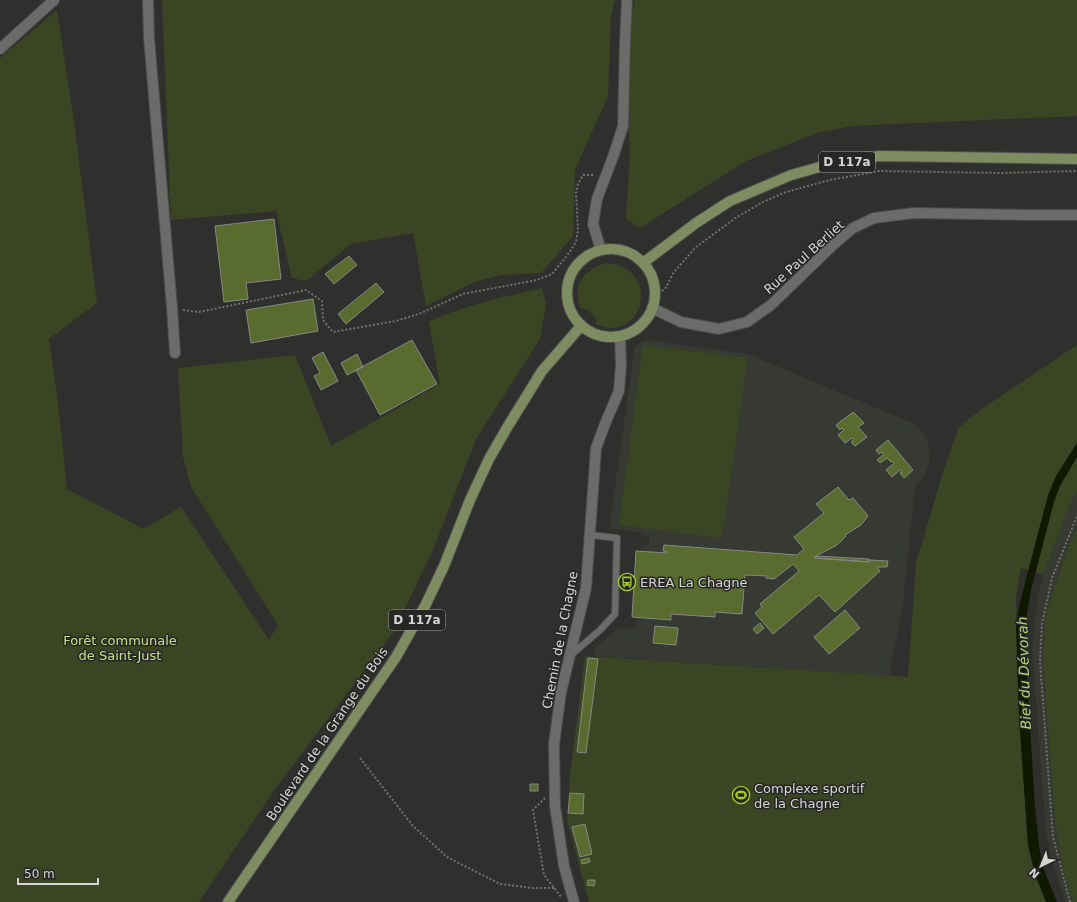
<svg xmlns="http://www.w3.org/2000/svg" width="1077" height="902" font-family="'DejaVu Sans',sans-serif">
<rect width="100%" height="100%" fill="#2f302e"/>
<path fill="#373a32" d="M646,340L748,354L912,423L923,432L927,441L929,452V464L923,478L915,487L903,603L889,676L594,656L595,648L619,628L635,629L636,618L632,617L636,551H640L641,545H649V536L641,535V532L609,529L635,346Z
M1077,492V902H1066L1053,866L1046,832L1032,651L1037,601L1043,574L1073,497Z"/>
<path fill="#3b4523" d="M162,0H615L611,17L608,96L575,170L573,236L541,273L501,275L474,282L426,306L413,233L351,244L306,281L292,278L276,211L171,220Z
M635,0H1077V116L852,126L817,133L746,161L640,228L626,219L630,152L628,120L632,12Z
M57,10L74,122L97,303L49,339L58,403L67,489L144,529L181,507L269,640L278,625L191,487L183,457L178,368L295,355L331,446L440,384L429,322C464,305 504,297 542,288L546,303L540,339L476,439L433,550L394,631L275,789L199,902H0V58Z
M606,263C656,266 649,330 608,328C604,327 600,325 596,324V319L587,309H581C571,286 583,270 606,263Z
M643,345L748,358L722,538L619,525Z
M1077,345V492L1073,497L1043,574L1021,568L1016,597L1017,668L1028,845L1035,874L1046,902H589L567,820L570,775L585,656L908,677L916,563L944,469L959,427L983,408Z
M1077,529V902H1073L1062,864L1055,818L1043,659L1046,613L1068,549Z"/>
<path fill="#101800" d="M1077,443V457L1060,486L1054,502L1031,590L1025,624V646L1035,807L1039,847L1044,870L1057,902H1046L1035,874L1028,845L1019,717L1016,626L1019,606L1048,495L1056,476Z"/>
<path fill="#596b2e" stroke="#878885" d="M274,219L281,279L246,283L248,299L224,302L215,226Z
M349,256L357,265L334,284L325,274Z
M376,283L384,292L346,324L338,314Z
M313,299L318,331L251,343L246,310Z
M412,340L437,384L380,415L356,370Z
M323,352L338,381L321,390L314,376L320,373L312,358Z
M357,354L363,367L347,375L341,363Z
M853,412L864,423L858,427L867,437L855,446L851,442L854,440L852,438L845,443L838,435L844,430L842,428L840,430L836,425Z
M888,440L913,470L904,478L900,473L902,472L900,470L892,477L886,470L894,463L892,461L891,462L887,458L880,463L877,460L884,454L882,452L879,454L876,450Z
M838,487L849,500L853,498L868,516L861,525L845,535L846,536L837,545L816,556L815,558L869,562V560L888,561L887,567H877L880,571L835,612L819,595L773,634L755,613L762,607L760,604L799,571L793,564L774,579L766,578L767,576L745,575L742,614L715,612V617L671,614V620L632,617L636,551L667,553V552L663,551L664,545L797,555L804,549L794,537L824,513L816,504Z
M816,556L869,559V562L815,558Z
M845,610L860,628L829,654L814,637Z
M760,623L764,628L757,634L753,629Z
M655,626L678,628L676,645L653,643Z
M588,658L598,659L586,753L577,752Z
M530,784H538V791H530Z
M570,793L584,794L583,814L568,813Z
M585,824L592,854L580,857L572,827Z
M589,858L590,862L582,864L581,860Z
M588,880H595L594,886L587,885Z"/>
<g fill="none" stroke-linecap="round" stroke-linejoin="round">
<defs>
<path id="service" d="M571,655L600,630L615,614L617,538L590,535"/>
<path id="minor" d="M148,0L149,38L172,308L175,353
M0,49L54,0
M601,250L593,224L597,199L614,154L623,126L625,42L627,0
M652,308L681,322L719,329L747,322L771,305L833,245L853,228L874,218L914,213L1026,215H1077
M574,902L564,866L555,806L554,744L561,692L586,588L596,448L605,424L619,391L621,364L620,337"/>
<path id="primary" d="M567 293a44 44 0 1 1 88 0a44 44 0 1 1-88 0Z
M643,263L696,223L730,201L791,175L827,165L879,156L1077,159
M228,902L396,657L425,606L444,566L470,500L489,459L508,426L542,371L581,326"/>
</defs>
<use href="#service" stroke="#4c4d4b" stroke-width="8"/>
<use href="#minor" stroke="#4c4d4b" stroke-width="12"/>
<use href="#primary" stroke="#4c4d4b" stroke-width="12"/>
<path stroke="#71716f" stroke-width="2" stroke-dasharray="2 2" stroke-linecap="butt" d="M655,295L665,289L674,272L696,247L737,217L763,202L786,192L830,180L879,171L999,173L1077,171
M183,310L199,312L306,290L322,301L323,320L333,332L396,321L419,314L463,294L537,280L552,274L569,253L576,242L578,230L576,193L578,184L583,175H595
M360,758L413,826L447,857L500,884L533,888H554
M545,798L533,810L544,875L562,898
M1070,902L1053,837L1040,661L1042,624L1052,578L1077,516"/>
<use href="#service" stroke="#6b6c69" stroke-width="6"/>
<use href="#minor" stroke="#6b6c69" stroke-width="10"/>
<use href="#primary" stroke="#7f8c62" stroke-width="10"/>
</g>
<defs>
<symbol id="bus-ring" viewBox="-11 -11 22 22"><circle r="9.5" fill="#262624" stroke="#a2c928" stroke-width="1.5"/><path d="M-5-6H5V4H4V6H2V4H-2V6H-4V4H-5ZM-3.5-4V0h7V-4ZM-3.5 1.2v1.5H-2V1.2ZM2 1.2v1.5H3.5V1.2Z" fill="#a2c928"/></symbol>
<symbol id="stadium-ring" viewBox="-11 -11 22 22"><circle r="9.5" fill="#262624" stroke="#a2c928" stroke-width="1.5"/><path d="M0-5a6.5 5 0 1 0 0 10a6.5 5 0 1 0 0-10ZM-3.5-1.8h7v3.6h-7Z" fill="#a2c928"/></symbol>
</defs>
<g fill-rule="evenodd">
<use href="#bus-ring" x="617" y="572" width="20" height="20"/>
<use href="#stadium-ring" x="731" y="785" width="20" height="20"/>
</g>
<g text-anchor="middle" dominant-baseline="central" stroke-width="3" stroke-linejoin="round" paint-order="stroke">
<g fill="#262624" stroke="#a0a09e" stroke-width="1">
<rect x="819" y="152" width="56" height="20" rx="3"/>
<rect x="389" y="610" width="56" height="20" rx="3"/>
</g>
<g font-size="12" font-weight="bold" fill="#d5d5d3">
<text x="847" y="162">D 117a</text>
<text x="417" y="620">D 117a</text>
</g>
<g font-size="13" fill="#d5d5d3" stroke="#262624">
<text transform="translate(804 257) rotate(-42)">Rue Paul Berliet</text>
<text transform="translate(560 640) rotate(-79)">Chemin de la Chagne</text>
<text transform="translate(327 734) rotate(-56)">Boulevard de la Grange du Bois</text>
</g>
<g font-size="13" fill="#d5d5d3" stroke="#262624" text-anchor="start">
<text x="640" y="582">EREA La Chagne</text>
<text x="754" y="788">Complexe sportif<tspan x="754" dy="15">de la Chagne</tspan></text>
</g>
<g font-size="13" fill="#c4e087" stroke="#262624">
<text x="120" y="640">Forêt communale<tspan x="120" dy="15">de Saint-Just</tspan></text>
</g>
<g font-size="14" font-style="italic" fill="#b6d179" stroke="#262624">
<text transform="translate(1024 673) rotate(-92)">Bief du Dévorah</text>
</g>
</g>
<g transform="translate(1041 866) rotate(223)" stroke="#262624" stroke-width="3" paint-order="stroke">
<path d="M0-3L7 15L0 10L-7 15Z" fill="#d5d5d3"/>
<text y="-6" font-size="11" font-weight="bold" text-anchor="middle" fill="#d5d5d3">N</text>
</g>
<path d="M18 878v6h80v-6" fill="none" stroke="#d5d5d3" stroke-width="2"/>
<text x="24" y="878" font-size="12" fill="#d5d5d3" stroke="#262624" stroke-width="3" paint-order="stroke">50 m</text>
</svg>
